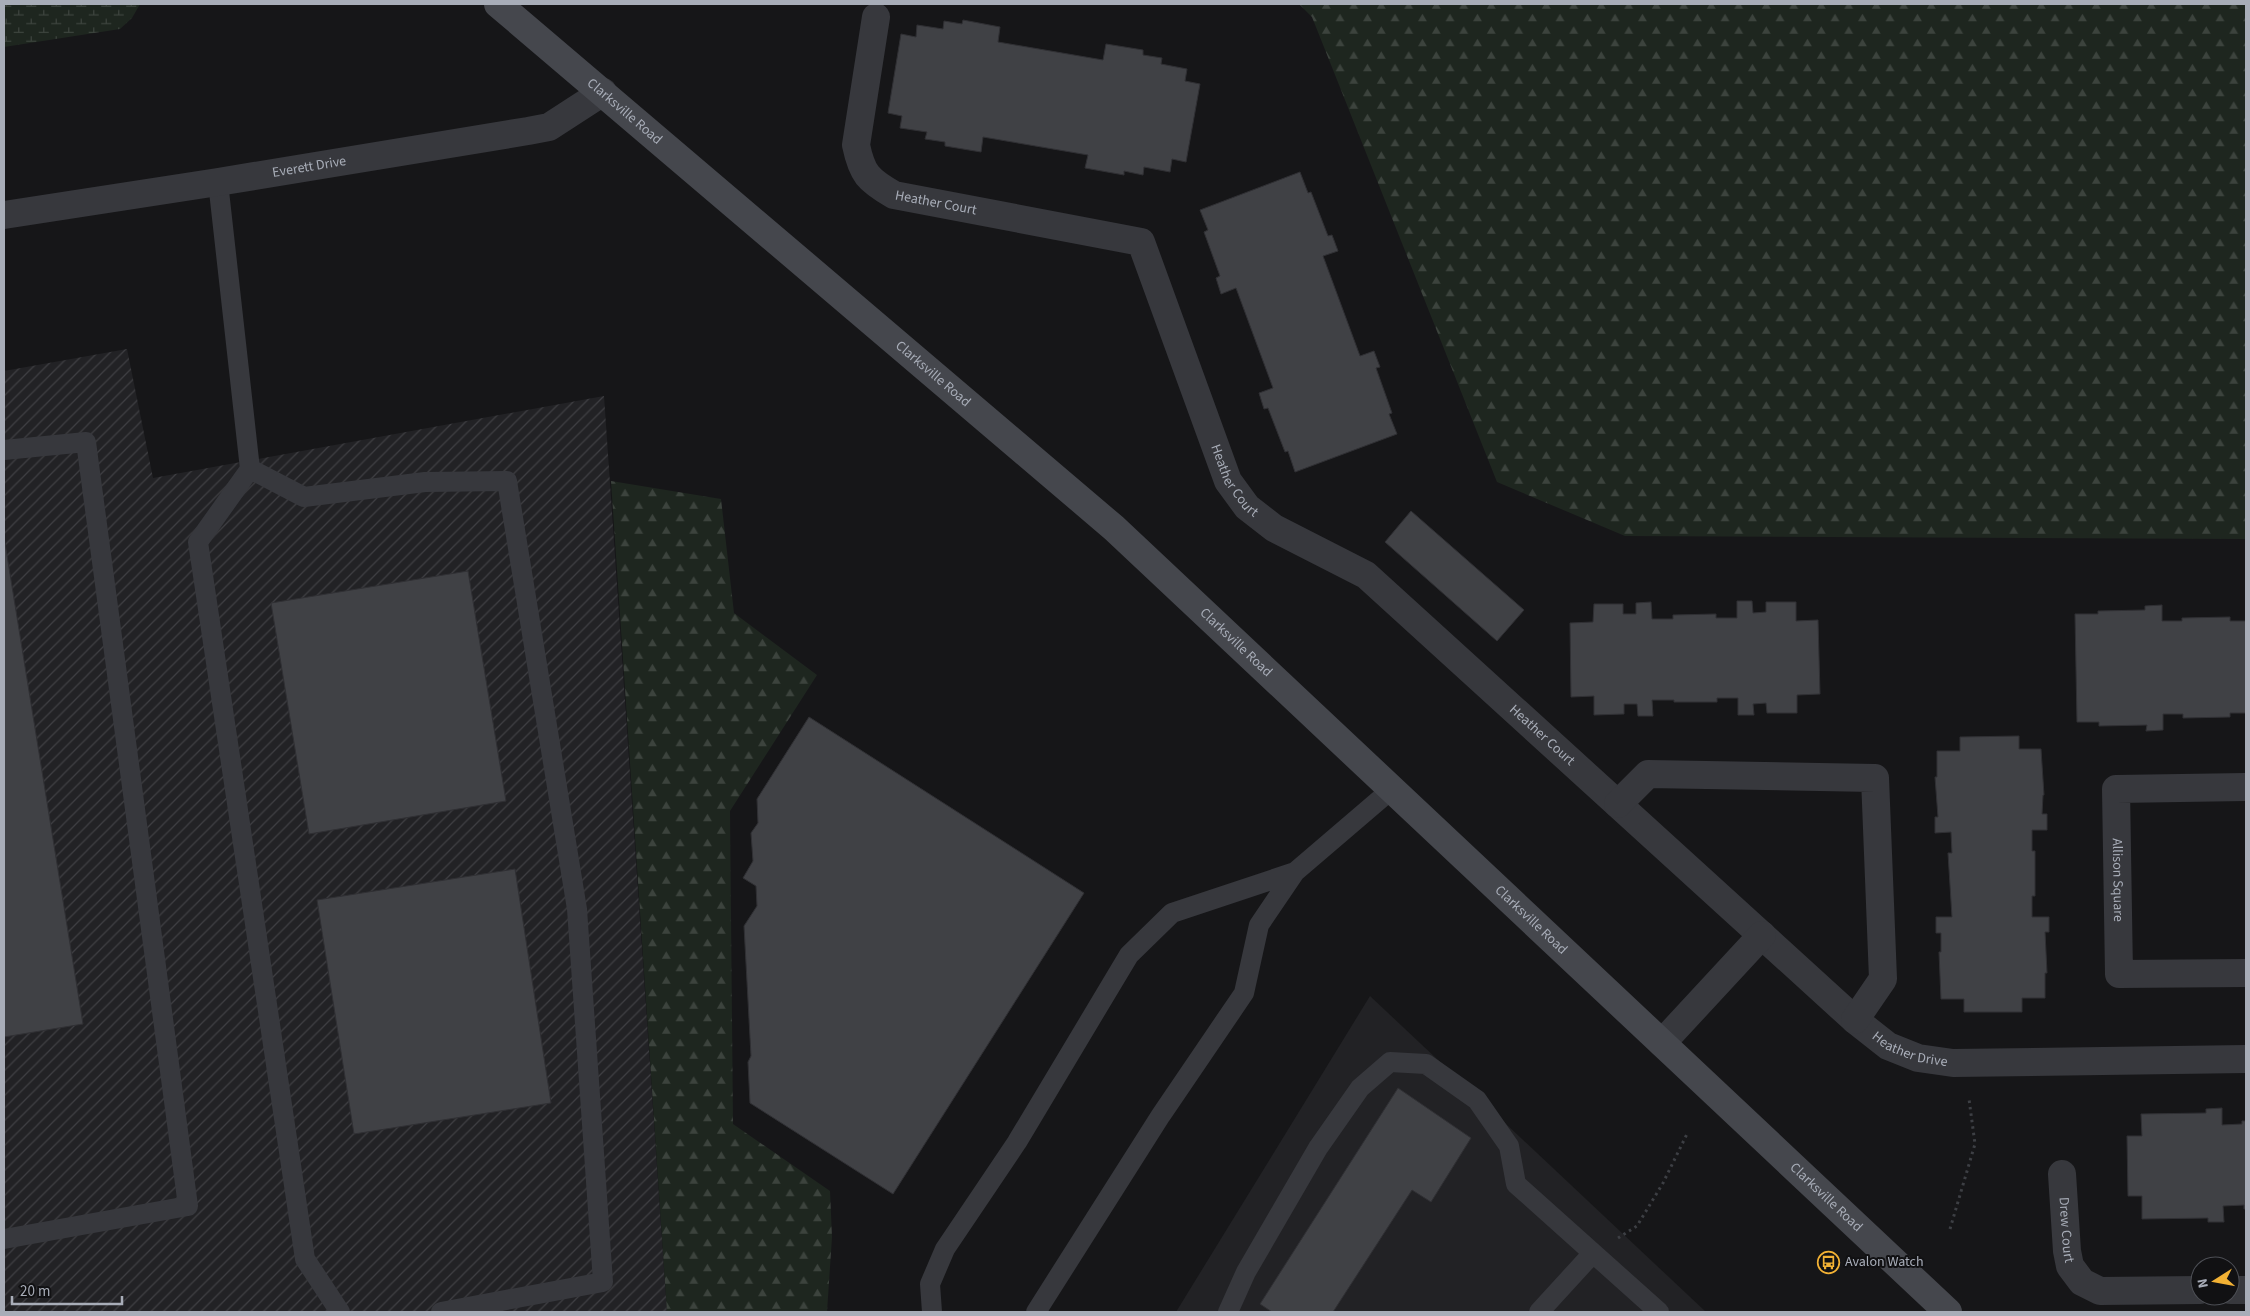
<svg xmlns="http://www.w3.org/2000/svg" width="2250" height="1316" font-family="'Source Sans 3',sans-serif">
<defs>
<pattern id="industrial-furrows" width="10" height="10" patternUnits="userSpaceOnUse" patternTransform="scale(1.25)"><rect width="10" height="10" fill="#222225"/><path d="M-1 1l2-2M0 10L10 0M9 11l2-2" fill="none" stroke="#3f3f43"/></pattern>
<pattern id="forest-firs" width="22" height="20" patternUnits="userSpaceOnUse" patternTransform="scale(1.25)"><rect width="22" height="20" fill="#1e261f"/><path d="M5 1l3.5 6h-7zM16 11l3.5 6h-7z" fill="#3c433d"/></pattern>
<pattern id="wetland-marsh" width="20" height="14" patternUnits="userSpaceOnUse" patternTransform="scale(1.25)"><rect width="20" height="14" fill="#1e261f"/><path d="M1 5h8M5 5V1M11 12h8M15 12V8" fill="none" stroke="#3c433d"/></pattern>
</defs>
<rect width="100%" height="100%" fill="#161618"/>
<path fill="#222225" d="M1370,996L1706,1312H1176Z"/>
<path fill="url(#industrial-furrows)" d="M127,349L153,478L604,396L667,1312H4V371Z"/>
<path fill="url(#forest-firs)" d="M1299,4H2246V539L1625,536L1497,482L1312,17Z
M611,481L721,499L734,613L817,675L730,811L733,1124L830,1191L832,1237L827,1312H667Z"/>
<path fill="url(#wetland-marsh)" d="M4,4H140L132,18L120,29L4,47Z"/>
<path fill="#404145" stroke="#303034" d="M963,20L1000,27L998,42L1103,60L1106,44L1143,50V55L1162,58L1161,64L1187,69L1185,81L1200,84L1186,162L1172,159L1170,172L1144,167L1143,175L1124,171V175L1085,168L1088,155L983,137L981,152L945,146V142L925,139L927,132L900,128L902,116L888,113L901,34L916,37L917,25L943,29L944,21L962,24Z
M1300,172L1308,193L1311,192L1328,236L1332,235L1338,251L1323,256L1360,356L1374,351L1380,367L1376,368L1392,413L1389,414L1397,434L1295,472L1288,451L1285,452L1268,408L1264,409L1259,393L1273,388L1236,288L1221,294L1216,278L1220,276L1204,232L1208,230L1200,210Z
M1411,511L1524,610L1497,641L1385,542Z
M4,537L83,1024L4,1037Z
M468,571L506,801L309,834L271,603Z
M1737,601H1752L1753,613L1766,612V602H1796V621L1818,620L1820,694L1797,695V713H1767L1766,703L1753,704L1754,715H1738V698H1717V702H1674V700H1652L1653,716H1638L1637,704H1624V714L1594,715V696L1571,697L1570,623L1593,622L1594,604H1623V614H1636V603L1651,602L1652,619H1673V615L1716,614V618H1737Z
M2162,605V621H2182V618L2230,617V621H2246V713H2230V717L2183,718V714H2163V730L2146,731L2147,725L2099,726V722H2077L2075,614H2098V611L2145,610V606Z
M809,717L1084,893L893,1194L750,1103L748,1062L751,1056L744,926L757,906L756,886L743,878L753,861L751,833L758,823L757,799Z
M2019,736V749H2041L2044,795H2043L2042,814H2047V830H2032V851H2035V896H2032V917H2049V932H2045L2047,973H2045V998H2022V1012H1964V999H1941L1939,952H1941V933H1936V917H1952L1948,853H1952L1951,832L1935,833V817H1938L1935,777H1937V751H1960V737Z
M515,869L551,1103L354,1134L317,900Z
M1398,1088L1471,1138L1431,1202L1412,1190L1333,1312H1272L1260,1304Z
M2222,1108V1125L2242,1124V1121H2246V1209H2244V1205L2223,1206L2224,1222H2208V1218L2142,1219V1196H2128L2127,1136H2142L2141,1114L2206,1113V1109Z"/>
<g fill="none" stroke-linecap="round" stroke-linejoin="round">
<path stroke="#3d3f44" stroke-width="3" stroke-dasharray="2.5 4" stroke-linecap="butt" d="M1950,1229L1975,1144L1969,1099
M1618,1238L1637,1226L1663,1183L1687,1134"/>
<path stroke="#37383d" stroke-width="20" d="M218,182L250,469L198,542L305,1259L340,1312
M4,450L86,442L188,1206L4,1239
M250,469L304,497L425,482L507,481L577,909L603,1282L441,1312
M932,1312L930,1284L945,1249L1017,1142L1129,955L1172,913L1295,872
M1036,1312L1161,1115L1244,993L1259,925L1295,872L1392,789
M1228,1312L1246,1272L1318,1148L1360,1088L1390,1062L1426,1064L1477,1100L1509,1146L1516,1184L1659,1312
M1539,1312L1593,1253"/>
<g stroke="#37383d" stroke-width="28">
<path id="s1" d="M876,17L856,145C862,174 868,180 894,195L1141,242L1228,481L1247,507L1274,528L1366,575L1855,1020L1888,1046L1918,1058L1953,1063L2246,1059"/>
<path id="s2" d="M4,215L218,182L528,131L549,127L603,92"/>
<path id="s3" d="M2246,787L2116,789L2119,974L2246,973"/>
<path d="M1618,804L1648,774L1875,778L1883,979L1855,1020"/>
<path d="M1662,1043L1762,935"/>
<path id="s4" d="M2062,1174L2067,1251L2070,1266L2082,1282L2100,1291L2200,1290"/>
<path d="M2230,1290H2246"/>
</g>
<path stroke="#45474d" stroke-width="28" id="s5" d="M498,4L1114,528L1948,1312"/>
</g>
<defs>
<symbol id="bus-ring" viewBox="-11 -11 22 22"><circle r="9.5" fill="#111113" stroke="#f2b134" stroke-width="1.5"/><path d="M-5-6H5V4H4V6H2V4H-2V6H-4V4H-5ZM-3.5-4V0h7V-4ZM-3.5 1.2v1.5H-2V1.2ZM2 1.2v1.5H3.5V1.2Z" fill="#f2b134"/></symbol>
</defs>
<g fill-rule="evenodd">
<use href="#bus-ring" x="1816" y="1250" width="25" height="25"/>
</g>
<g text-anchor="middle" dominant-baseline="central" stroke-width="4" stroke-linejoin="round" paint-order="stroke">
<g font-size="14" fill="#a8adb8" stroke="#111113">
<text stroke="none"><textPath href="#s5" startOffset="166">Clarksville Road</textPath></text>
<text stroke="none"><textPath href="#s2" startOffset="309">Everett Drive</textPath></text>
<text stroke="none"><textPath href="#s1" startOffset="238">Heather Court</textPath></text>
<text stroke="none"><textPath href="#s5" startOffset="571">Clarksville Road</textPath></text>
<text stroke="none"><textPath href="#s1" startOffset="704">Heather Court</textPath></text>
<text stroke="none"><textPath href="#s5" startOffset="976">Clarksville Road</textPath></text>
<text stroke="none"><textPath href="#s1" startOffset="1109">Heather Court</textPath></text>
<text stroke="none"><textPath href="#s3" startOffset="221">Allison Square</textPath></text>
<text stroke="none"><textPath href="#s5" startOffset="1381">Clarksville Road</textPath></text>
<text stroke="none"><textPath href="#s1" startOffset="1596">Heather Drive</textPath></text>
<text stroke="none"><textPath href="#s5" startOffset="1786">Clarksville Road</textPath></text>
<text stroke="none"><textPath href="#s4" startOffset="56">Drew Court</textPath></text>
</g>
<g font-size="14" fill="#a8adb8" stroke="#111113" text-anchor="start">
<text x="1845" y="1262">Avalon Watch</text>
</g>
</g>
<rect width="2250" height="1316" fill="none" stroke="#a8adb8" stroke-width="10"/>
<g transform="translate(2215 1281) rotate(259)"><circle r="24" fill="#111113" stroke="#4d4f55"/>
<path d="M0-4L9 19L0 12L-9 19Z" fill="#f2b134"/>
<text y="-8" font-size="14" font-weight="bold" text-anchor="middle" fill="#a8adb8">N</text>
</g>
<path d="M12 1296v8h110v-8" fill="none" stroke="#a8adb8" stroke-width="2.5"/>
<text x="20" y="1296" font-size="15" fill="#a8adb8" stroke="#111113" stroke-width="4" paint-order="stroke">20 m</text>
</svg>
